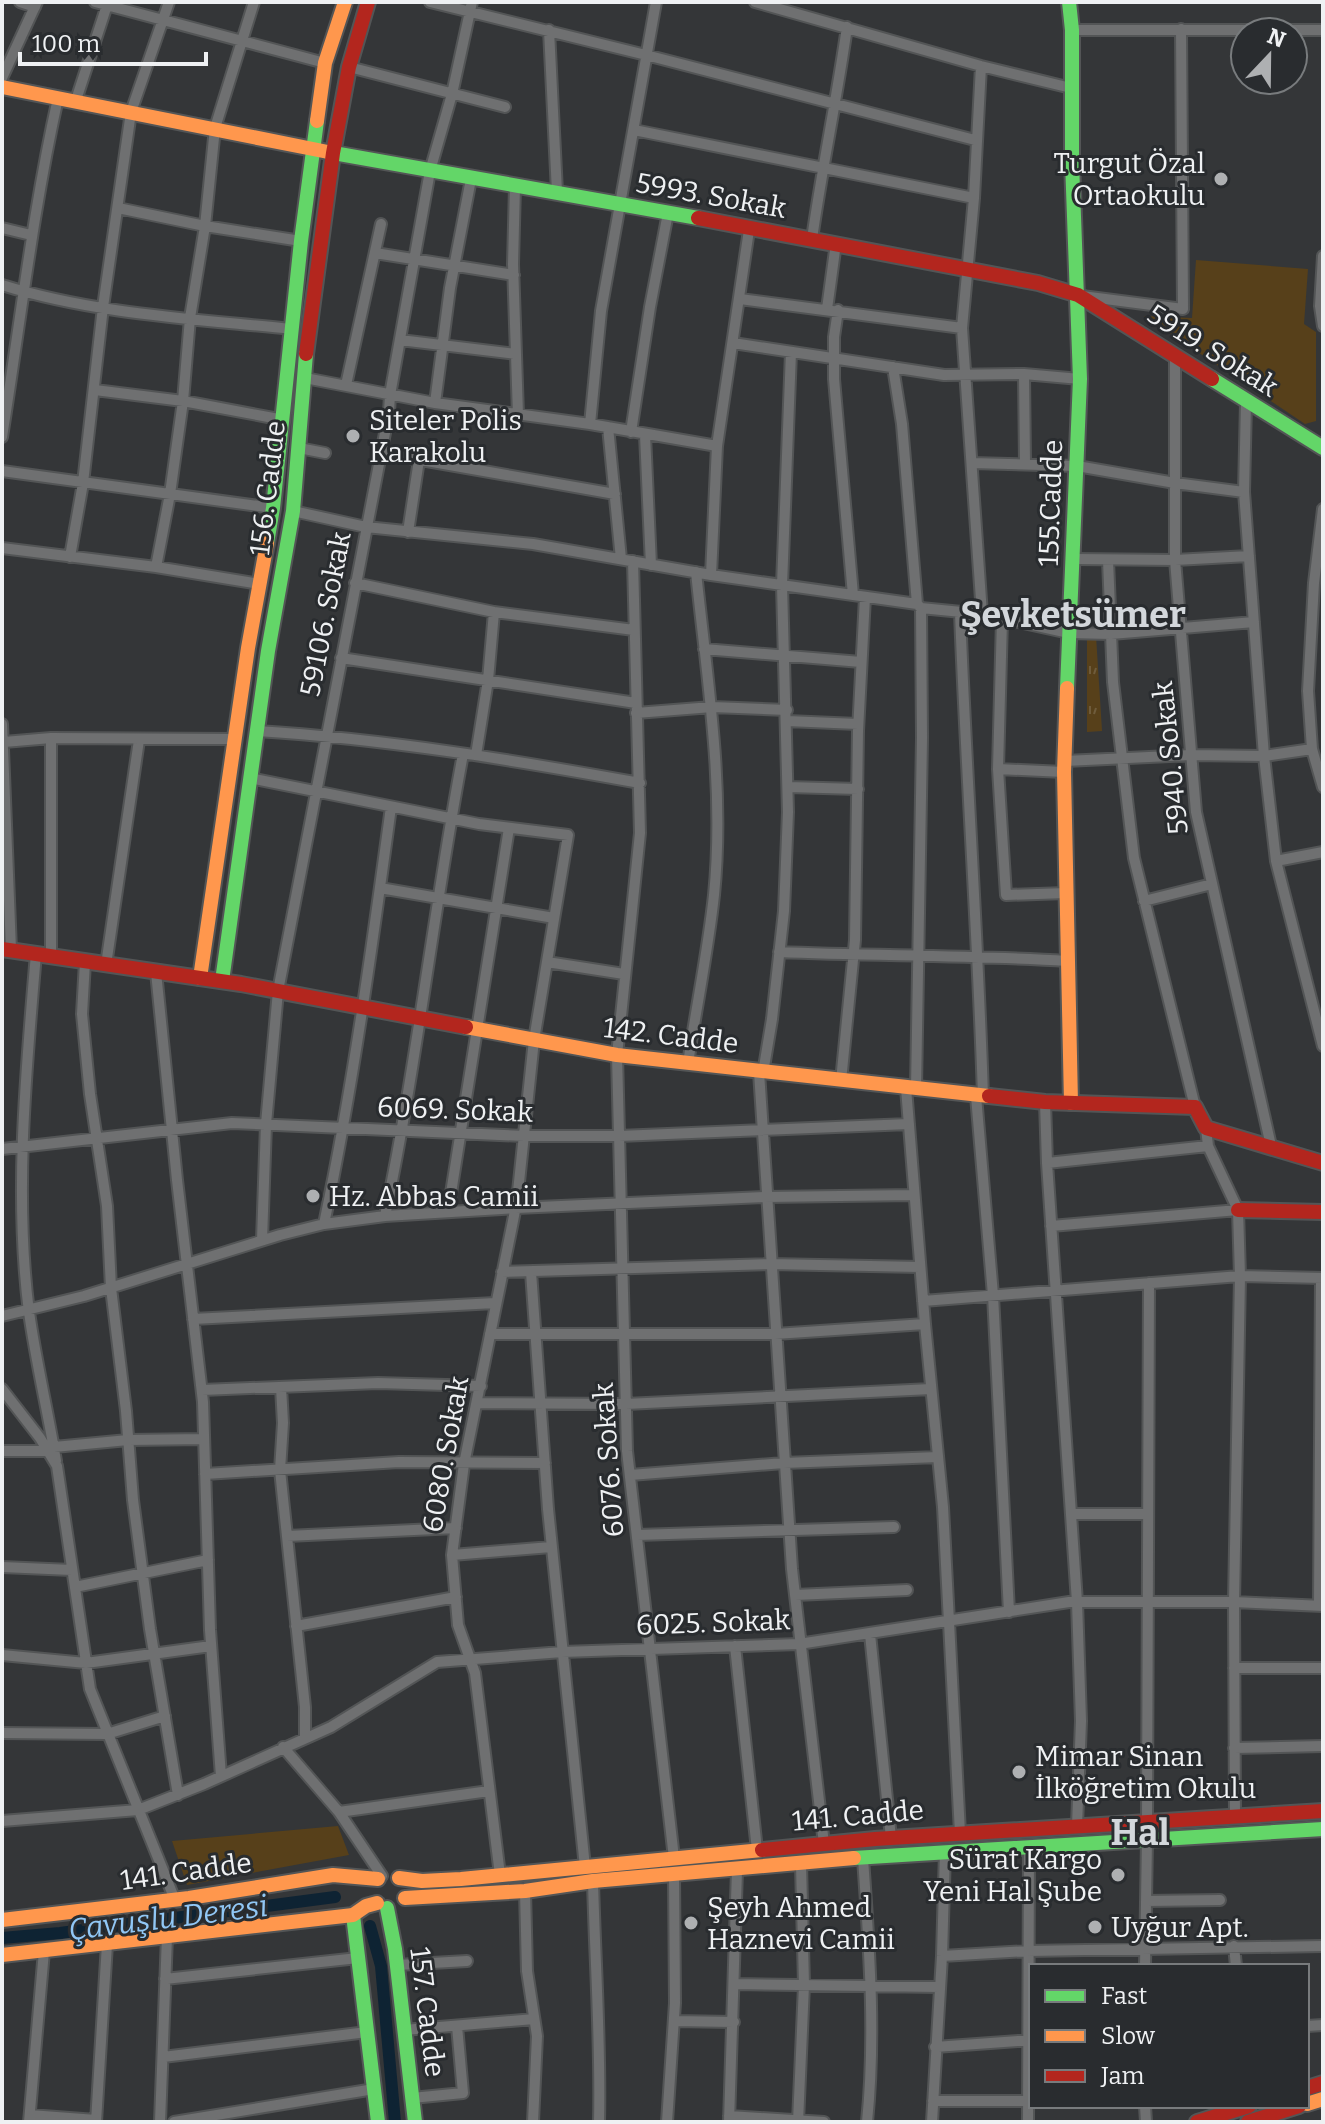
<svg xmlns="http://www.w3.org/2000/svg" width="1325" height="2124" font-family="Bitter,serif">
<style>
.grass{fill:url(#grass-tufts)}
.park{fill:#57401a}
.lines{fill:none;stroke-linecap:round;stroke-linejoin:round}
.canal{stroke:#0e2333;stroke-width:12}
.street-casing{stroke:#535556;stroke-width:14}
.fast-casing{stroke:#535556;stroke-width:18}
.slow-casing{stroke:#535556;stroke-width:18}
.jam-casing{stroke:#535556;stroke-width:18}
.street{stroke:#6f7071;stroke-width:10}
.fast{stroke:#63d668;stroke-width:14}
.slow{stroke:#ff974d;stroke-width:14}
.jam{stroke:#b3261e;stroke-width:14}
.poi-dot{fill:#aeb0b2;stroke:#292c2f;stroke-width:3}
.labels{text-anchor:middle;stroke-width:6;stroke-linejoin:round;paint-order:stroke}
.poi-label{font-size:28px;fill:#eff1f3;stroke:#292c2f;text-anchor:start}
.street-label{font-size:28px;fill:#eff1f3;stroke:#292c2f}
.water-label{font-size:30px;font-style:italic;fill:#91c7f5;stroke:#292c2f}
.district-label{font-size:36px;font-weight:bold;fill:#d3d7db;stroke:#292c2f}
</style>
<defs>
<pattern id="grass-tufts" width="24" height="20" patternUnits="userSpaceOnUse" patternTransform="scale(2)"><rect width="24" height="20" fill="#57401a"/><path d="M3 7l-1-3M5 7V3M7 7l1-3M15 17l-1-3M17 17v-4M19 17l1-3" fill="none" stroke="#6f5c3c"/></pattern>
</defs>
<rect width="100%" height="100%" fill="#343638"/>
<!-- grass -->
<path class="grass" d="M1087 636H1096L1102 731 1087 732Z"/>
<!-- park -->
<path class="park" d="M1196 260 1308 269 1304 324 1316 332V421L1305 424 1144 316 1192 318Z
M338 1826 349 1855 187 1885 172 1841Z"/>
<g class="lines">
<!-- canal -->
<path class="canal" d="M370 1926 381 1966 395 2122
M2 1938 60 1933 335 1897"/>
<!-- street casing -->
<g class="street-casing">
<path id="street" d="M20 2 35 7
M95 2 325 63
M430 2 646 55 975 140
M755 2 981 66 1071 88
M549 30 557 192
M1072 30H1323
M981 66 974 198 962 328 982 614
M349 67 505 107
M2 78 37 2
M76 100 108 2
M634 130 974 198
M515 186 513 264 518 415
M118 208 205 226 301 241
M2 228 31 235
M812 239C822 168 837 98 847 27
M375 253 514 275
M1323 256 1320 306 1323 326
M2 285C94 314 196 319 291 329
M1082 296 1183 309 1181 29
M740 299 962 328
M827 309 836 243
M838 310 834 337V379L853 595
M400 340 516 354
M733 343 944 375 1024 374 1080 379
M1175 358V560L1196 812 1271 1146
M893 367 902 424 917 604
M1024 374 1025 463
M305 378 435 403 590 424 717 446
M346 385 381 224
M95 390 183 401 284 420
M1246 402 1244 492 1264 756 1276 861 1323 1046
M435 403 450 288 471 179
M590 424 601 311 656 2
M608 427 621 559
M631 432 650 307 668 213
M645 435 651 565
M2 437C20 324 33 210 58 98
M299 448 325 453
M381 453 615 494
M972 463 1077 466 1175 483 1244 492
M2 471 273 508
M1323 509 1314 583 1308 691 1312 749 1323 787
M293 511 366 527 533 544 711 575 917 604 921 608 982 614 1069 633 1111 634 1254 622
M408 532 419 460
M2 548 156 567 260 584
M70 557 83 483 103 307 131 112 169 2
M1075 559 1175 560 1249 556
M1108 560 1113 682 1134 858 1195 1107
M633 561 640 833 617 1055 627 1451 674 1858
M156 567 170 494 183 401 190 318 205 226 215 128 254 2
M711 575 717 446 749 230
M355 583 494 612 634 630
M960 612C966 773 978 935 983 1097
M1002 619 998 769 1006 895 1066 893
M704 649 861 662
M341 658 636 703
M636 713 712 707 787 710
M787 721 858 724
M2 724 11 950
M257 731C386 739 513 760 640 783
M4 742 51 738 235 739
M476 755 488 680 494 612
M1065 761 1191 755 1264 756 1312 749
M998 769 1064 772
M250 778 479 824 568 835 534 1040 517 1201 464 1464 452 1555 458 1625 475 1673 500 1875
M788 787 858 789
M1276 861 1323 852
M380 888 554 918
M1144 901 1212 884
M779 952C875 956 971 955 1067 961
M36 954C26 1070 14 1196 29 1312 36 1362 48 1412 56 1461
M51 956V738
M85 962 82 1014 90 1094 107 1206 111 1288 126 1411 133 1500 150 1629 178 1795
M547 962 624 974
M106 965 139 740
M156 972 177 1180 203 1402 210 1630 221 1776
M688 1064C696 1008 708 951 714 895 725 787 707 679 696 572
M759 1072 792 1569 824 1844
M763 1073 772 1019 784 911 788 812 782 585 791 352
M841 1081 855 940 858 731 865 597
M906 1088 925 1324 943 1507 960 1833
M916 1089 922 738 921 608
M976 1096 993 1295 1009 1612
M1045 1102 1047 1163 1077 1602 1081 1721 1077 1826
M1206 1128 1208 1146 1238 1210 1240 1276 1234 1602 1235 1816
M2 1149 232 1123 524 1136H619L909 1124
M1047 1163 1208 1146
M448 1212 509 828
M385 1216C417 1063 434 907 463 754
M324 1224C353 1086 372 947 391 807
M1051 1226 1238 1210
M262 1240 266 1124 278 991 389 412 390 395 430 171 452 94 472 2
M502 1272 770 1264 920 1267
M531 1272 548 1509 585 1867
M923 1301 1240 1276 1323 1278
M2 1316 84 1296 280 1235 324 1224 385 1216 516 1208 766 1197 914 1195
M193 1319 495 1303
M490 1334H775L925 1324
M281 1387 283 1423 280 1470 305 1707V1738
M2 1389 40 1438 57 1466 90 1689 175 1900
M202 1390 378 1383 481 1386
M477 1403 626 1404 931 1389
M54 1447 128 1440 204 1439
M2 1451H47
M205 1474 399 1462 545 1463
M630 1475 784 1463 938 1457
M1071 1514H1147
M637 1535 894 1527
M287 1536 456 1528
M452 1555 551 1547
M2 1567 72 1570
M75 1587 208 1560
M795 1595 907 1590
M1319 1605 1321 1278
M296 1626 456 1597
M870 1634 891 1838
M735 1646 757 1850
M2 1655 86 1663 211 1646
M1234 1668H1323
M2 1733 107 1734 165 1716
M283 1747 339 1812 382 1876
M1234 1748 1323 1746
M339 1812 489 1791
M2 1821 138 1810 204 1784 331 1727 437 1662 562 1652 799 1644 1069 1602H1234L1323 1606
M1147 1822 1149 1283
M863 1858C869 1946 876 2034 867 2122
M593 1881C595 1962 601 2042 599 2122
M525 1891 527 1971 537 2036 533 2122
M1146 1901 1220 1900
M1234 1946 1236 1966
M942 1956 1028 1951 1323 1946
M397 1965 467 1961
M1145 1966 1147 1839
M165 1979 358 1958
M734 1984 940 1987
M674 2021 734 2022
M1307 2026 1323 2025
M404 2030 534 2019
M935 2047 1031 2040
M163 2057 367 2032
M412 2098 463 2093 457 2026
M933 2101H1028
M1145 2106 1146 2122
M30 2115 96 2120
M729 2116 824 2122
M29 2122 44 1951
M96 2122 107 1944
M160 2122 167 1936
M174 2122 374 2089
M667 2122 675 2003 674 1874
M729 2122 737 1870
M798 2122 804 1985 801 1864
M932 2122 942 1956 945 1851
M1028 2122 1029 1846"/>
</g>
<!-- fast casing -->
<g class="fast-casing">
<path id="fast" d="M328 152 698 218
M1212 379 1323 448
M267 543 273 508 301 241 317 121
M1067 688 1080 379 1072 162V30L1069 2
M222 981 268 651 293 511 306 354
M854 1858 1323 1829
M387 1908 395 1949 415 2122
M353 1915 378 2122"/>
</g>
<!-- slow casing -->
<g class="slow-casing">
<path id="slow" d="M2 87 328 152
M317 121 325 63 345 2
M1067 688 1064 772 1071 1103
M200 978 248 648 267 543
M466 1027 617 1055 989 1096
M399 1878 422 1881 461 1879 762 1850
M405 1898 525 1891 593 1881 854 1858
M2 1920 189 1898 333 1875 378 1879
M2 1955 353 1915 366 1906 377 1903
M1307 2104 1323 2099"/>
</g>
<!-- jam casing -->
<g class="jam-casing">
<path id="jam" d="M698 218 1038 283 1078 295 1212 379
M306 354 333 153 349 67 368 2
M2 949 241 984 466 1027
M989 1096 1045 1102 1195 1107 1206 1128 1323 1163
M1238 1210 1323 1212
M762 1850 875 1839 1323 1811
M1307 2088 1323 2083
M1197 2122 1249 2106
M1248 2122 1299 2106"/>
</g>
<!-- street -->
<use href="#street" class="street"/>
<!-- fast -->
<use href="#fast" class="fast"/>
<!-- slow -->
<use href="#slow" class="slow"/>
<!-- jam -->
<use href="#jam" class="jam"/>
</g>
<!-- markers -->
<g class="poi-dot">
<circle cx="1221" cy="179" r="8"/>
<circle cx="353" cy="436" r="8"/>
<circle cx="313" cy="1196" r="8"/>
<circle cx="1019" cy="1772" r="8"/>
<circle cx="1118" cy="1875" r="8"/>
<circle cx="691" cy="1923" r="8"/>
<circle cx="1095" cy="1927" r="8"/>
</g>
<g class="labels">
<!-- poi labels -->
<g class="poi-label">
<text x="1205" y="173" text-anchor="end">Turgut Özal<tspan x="1205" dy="32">Ortaokulu</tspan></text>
<text x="369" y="430">Siteler Polis<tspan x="369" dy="32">Karakolu</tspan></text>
<text x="329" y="1206">Hz. Abbas Camii</text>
<text x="1035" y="1766">Mimar Sinan<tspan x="1035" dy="32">İlköğretim Okulu</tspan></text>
<text x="1102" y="1869" text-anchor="end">Sürat Kargo<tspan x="1102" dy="32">Yeni Hal Şube</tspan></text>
<text x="707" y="1917">Şeyh Ahmed<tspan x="707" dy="32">Haznevi Camii</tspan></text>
<text x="1111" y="1937">Uyğur Apt.</text>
</g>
<!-- street labels -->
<g class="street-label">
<text transform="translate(711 195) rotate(10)" y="10">5993. Sokak</text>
<text transform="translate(1213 350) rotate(32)" y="10">5919. Sokak</text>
<text transform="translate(267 488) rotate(-83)" y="10">156. Cadde</text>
<text transform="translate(1050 503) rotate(-88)" y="10">155.Cadde</text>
<text transform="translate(325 614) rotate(-79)" y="10">59106. Sokak</text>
<text transform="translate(1170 758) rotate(-96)" y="10">5940. Sokak</text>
<text transform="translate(671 1035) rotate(7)" y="10">142. Cadde</text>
<text transform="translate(455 1109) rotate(2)" y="10">6069. Sokak</text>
<text transform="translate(445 1454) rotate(-80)" y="10">6080. Sokak</text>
<text transform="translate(608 1460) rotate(-94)" y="10">6076. Sokak</text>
<text transform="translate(713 1622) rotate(-2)" y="10">6025. Sokak</text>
<text transform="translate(858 1815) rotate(-5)" y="10">141. Cadde</text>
<text transform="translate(186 1871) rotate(-8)" y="10">141. Cadde</text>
<text transform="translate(428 2012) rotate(83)" y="10">157. Cadde</text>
</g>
<!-- water labels -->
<g class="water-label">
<text transform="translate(168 1918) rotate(-7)" y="10">Çavuşlu Deresi</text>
</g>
<!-- district labels -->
<g class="district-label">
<text x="1073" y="627">Şevketsümer</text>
<text x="1140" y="1845">Hal</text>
</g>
</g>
<!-- border -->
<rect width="1325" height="2124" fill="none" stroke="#eff1f3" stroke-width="8"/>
<!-- legend -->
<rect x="1029" y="1964" width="280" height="144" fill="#292c2f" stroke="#787b7d" stroke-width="2"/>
<rect x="1045" y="1990" width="40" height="12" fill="#63d668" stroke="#787b7d" stroke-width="2"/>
<text x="1101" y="2004" font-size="24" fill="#eff1f3">Fast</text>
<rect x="1045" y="2030" width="40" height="12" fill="#ff974d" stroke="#787b7d" stroke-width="2"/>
<text x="1101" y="2044" font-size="24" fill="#eff1f3">Slow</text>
<rect x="1045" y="2070" width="40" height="12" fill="#b3261e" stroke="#787b7d" stroke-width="2"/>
<text x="1101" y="2084" font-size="24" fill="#eff1f3">Jam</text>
<!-- north arrow -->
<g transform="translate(1269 56) rotate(22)"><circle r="38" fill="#292c2f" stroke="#787b7d" stroke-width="2"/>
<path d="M0-6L14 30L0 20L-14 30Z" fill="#aeb0b2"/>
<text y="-12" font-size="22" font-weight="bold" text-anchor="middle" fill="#eff1f3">N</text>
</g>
<!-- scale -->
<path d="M20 52v12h186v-12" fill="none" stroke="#eff1f3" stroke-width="4"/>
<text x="32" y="52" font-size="24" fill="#eff1f3" stroke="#292c2f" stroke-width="6" paint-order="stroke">100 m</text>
</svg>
